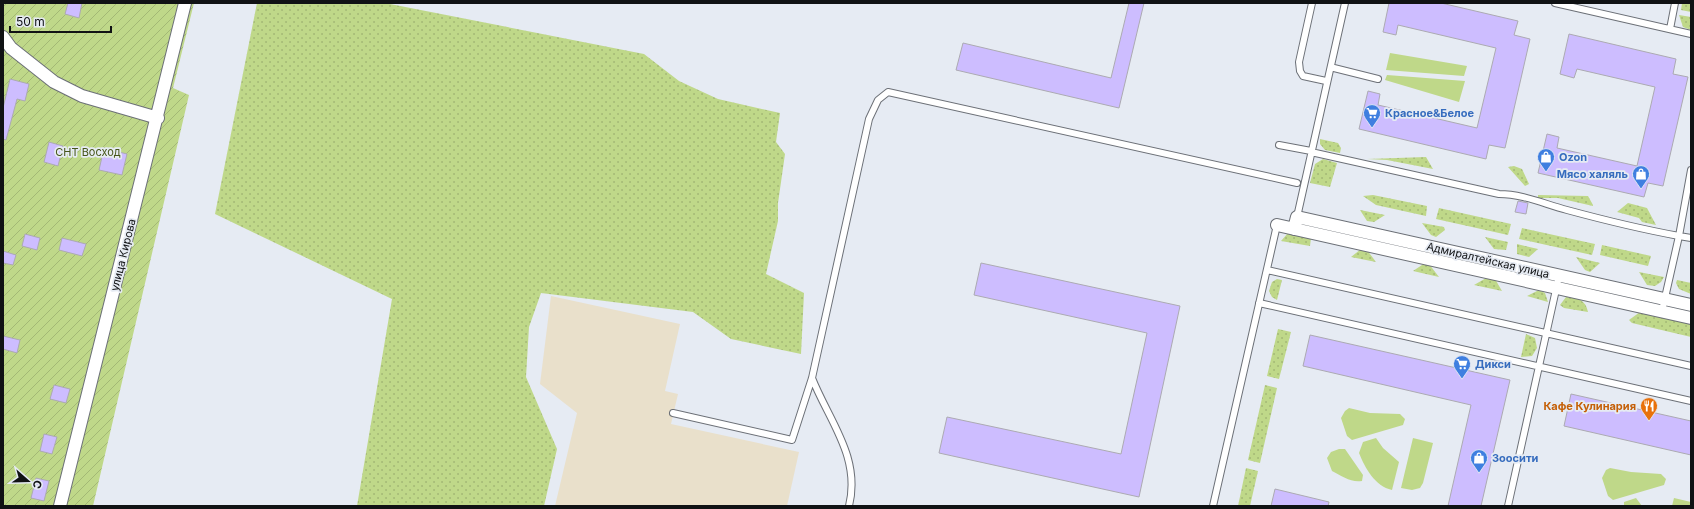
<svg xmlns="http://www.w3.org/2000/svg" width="1694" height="509" font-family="Inter,sans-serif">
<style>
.industrial{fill:#e9e0cb}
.grass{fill:url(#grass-dots)}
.park{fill:#bfd889}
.garden{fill:url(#garden-furrows)}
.building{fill:#cdbdff;stroke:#acaab2}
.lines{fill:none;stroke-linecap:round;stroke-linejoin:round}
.service-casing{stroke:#6c7077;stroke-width:8}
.minor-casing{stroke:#6c7077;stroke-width:14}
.service{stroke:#fff;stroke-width:6}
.minor{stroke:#fff;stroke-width:12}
.labels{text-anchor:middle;stroke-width:3.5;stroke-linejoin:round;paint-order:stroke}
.shop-label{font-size:11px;font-weight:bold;fill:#366cbe;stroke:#e6ebf3;text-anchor:start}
.park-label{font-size:11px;fill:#465619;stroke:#e6ebf3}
.street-label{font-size:11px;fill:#101214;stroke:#e6ebf3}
.food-label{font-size:11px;font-weight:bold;fill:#c56008;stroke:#e6ebf3;text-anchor:end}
</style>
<defs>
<pattern id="grass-dots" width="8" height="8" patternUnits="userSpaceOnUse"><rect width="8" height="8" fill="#bfd889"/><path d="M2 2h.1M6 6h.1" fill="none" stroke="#a3b875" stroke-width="1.8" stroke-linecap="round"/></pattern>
<pattern id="garden-furrows" width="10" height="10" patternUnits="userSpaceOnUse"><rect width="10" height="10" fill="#bfd889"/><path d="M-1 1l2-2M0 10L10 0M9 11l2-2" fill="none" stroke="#a3b875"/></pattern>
</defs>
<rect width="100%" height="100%" fill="#e6ebf3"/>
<!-- industrial -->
<path class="industrial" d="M551 296 680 324 665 391 678 394 671 424 799 452 787 506H555L577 413 540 384Z"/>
<!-- grass -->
<path class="grass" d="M257 3H385L644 54 679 81 718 99 780 113 776 142 785 154 778 203V221L766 274 804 293 801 354 731 339 693 312 541 293 529 327 526 377 557 449 544 506H357L392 299 215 214Z
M1682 3H1691V12L1681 10Z
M1679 15 1691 17V30L1683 27Z
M1320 139 1338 143 1341 148 1340 153 1325 150 1320 144Z
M1426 157 1433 169 1387 160 1367 159Z
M1323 159 1337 163 1330 187 1310 183 1315 164Z
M1514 166 1522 169 1529 184 1525 186 1508 167Z
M1373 195 1427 206 1426 216 1376 205 1363 196Z
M1538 195 1588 196 1593 205V206L1558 198H1538Z
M1628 203 1647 208 1656 225 1642 222 1639 218 1617 212Z
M1439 208 1511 224 1508 235 1436 219Z
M1360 210 1385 215 1374 222 1367 221Z
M1422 223 1444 227 1445 230 1436 237 1431 235Z
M1522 228 1595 244 1592 255 1519 239Z
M1288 233 1311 238 1310 246 1281 241Z
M1485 237 1508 242 1506 250 1494 249Z
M1517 244 1538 249 1529 257 1517 254Z
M1602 245 1651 256 1648 266 1600 255Z
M1361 249 1367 250 1376 262 1351 257Z
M1576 257 1600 263 1590 272 1585 270Z
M1425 263 1429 264 1439 277 1413 271Z
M1639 272 1664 277 1661 282 1655 286 1647 285Z
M1488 277 1495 279 1502 291 1474 285Z
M1277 279 1282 280 1277 300 1272 297 1269 291 1272 282Z
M1677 280 1691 283V294L1679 289 1676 283Z
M1539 290 1545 293 1548 302 1527 296Z
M1566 297C1577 297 1586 300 1588 312L1564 308 1560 305Z
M1640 312 1691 324V337L1632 323 1629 320Z
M1278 329 1291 332 1279 379 1267 376Z
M1526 334 1535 338 1537 348 1532 356 1521 357Z
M1265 385 1277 388 1260 463 1248 460Z
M1246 468 1258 471 1250 506H1238Z"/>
<!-- park -->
<path class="park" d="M1390 53 1467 66 1464 76 1386 70Z
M1387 75 1465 81 1459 102 1385 80Z
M1349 408 1370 413 1400 414 1405 419 1403 425 1352 440 1347 436 1341 418 1345 411Z
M1376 438 1383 448 1399 462 1392 490C1375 486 1365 468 1359 453L1363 442Z
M1413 438 1433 443 1423 483 1420 488 1412 490 1401 488Z
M1339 449H1345L1363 475 1362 481C1351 483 1342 476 1332 471L1327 458 1331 452Z
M1610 468 1631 472 1661 474 1666 479 1664 485 1613 500 1608 496 1602 478 1606 470Z
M1636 498 1642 506H1624V502Z
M1674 498 1691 502V506H1672Z"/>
<!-- garden -->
<path class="garden" d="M3 3H194L173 88 189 95 93 506H3Z"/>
<!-- building -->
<path class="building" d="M68 3H82L79 18 65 14Z
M1129 3H1144L1119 108 956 70 963 43 1111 78Z
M1389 3H1441L1518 21 1514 35 1530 39 1505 148 1489 145 1486 159 1359 129 1368 91 1380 94 1378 105 1477 128 1496 48 1398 25 1396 35 1383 32Z
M1569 34 1676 59 1673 74 1688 77 1663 186 1648 183 1644 197 1538 173 1547 134 1559 137 1557 148 1637 166 1655 87 1577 69 1574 78 1560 74Z
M10 79 29 84 25 101 17 99 6 140 3 139V108Z
M49 142 63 146 58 166 44 162Z
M104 148 127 154 122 175 99 170Z
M1518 201 1528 203 1526 214 1515 212Z
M25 234 40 238 37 250 22 246Z
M62 238 86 244 82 256 59 250Z
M3 251 16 255 13 265 3 263Z
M981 263 1180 306 1139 497 939 453 947 417 1121 454 1147 333 974 295Z
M1310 335 1510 380 1481 506H1448L1471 405 1303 366Z
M3 336 20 340 17 353 3 349Z
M54 385 70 389 66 403 50 399Z
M1571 394 1691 421V455L1564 426Z
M44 434 57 437 52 454 40 451Z
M36 478 49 481 44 501 31 498Z
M1275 489 1329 502 1328 506H1271Z"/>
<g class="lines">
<!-- service casing -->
<g class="service-casing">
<path id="service" d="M1312 3 1299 62 1300 71 1303 76 1326 81
M1555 3 1691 34
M1670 29 1675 3
M1334 68 1378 79
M1279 145 1311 151
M1311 152 1499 194C1523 194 1544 204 1567 210 1604 220 1641 229 1679 236L1662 311
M1691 170 1679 236 1691 238
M1297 217 1345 3
M1267 270 1691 366
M1259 303 1691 401
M812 378C829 421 861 457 849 506
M673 413 792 440 812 378 869 119 878 100 888 92 1297 183
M1213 506 1277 225
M1508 506 1559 276"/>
</g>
<!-- minor casing -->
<g class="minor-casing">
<path id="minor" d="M3 37 11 48 54 82 82 96 158 118
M1277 225 1691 318
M1294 229 1297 217 1691 305
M60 506 185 3"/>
</g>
<!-- service -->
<use href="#service" class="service"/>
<!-- minor -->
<use href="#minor" class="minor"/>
</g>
<!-- icons -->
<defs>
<g id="supermarket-pin" transform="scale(0.9)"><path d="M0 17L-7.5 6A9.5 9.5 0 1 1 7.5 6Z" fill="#3f7fe0" stroke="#e6ebf3"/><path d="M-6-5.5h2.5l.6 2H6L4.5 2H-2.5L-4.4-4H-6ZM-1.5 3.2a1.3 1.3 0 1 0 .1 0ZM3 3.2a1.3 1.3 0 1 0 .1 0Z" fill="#fff"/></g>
<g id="shop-pin" transform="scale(0.9)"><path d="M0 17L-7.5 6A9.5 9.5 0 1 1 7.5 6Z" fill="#3f7fe0" stroke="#e6ebf3"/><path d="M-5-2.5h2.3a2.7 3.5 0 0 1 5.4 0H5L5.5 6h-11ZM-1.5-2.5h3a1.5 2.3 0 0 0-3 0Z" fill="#fff"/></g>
<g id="restaurant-pin" transform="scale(0.9)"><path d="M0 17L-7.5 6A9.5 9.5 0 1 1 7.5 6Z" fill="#e8710a" stroke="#e6ebf3"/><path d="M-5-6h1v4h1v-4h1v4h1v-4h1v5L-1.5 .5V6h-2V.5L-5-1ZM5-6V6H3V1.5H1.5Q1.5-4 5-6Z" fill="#fff"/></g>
</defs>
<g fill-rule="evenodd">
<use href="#supermarket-pin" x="1372" y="113"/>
<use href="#shop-pin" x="1546" y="157"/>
<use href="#shop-pin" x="1641" y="174"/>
<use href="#supermarket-pin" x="1462" y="364"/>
<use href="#restaurant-pin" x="1649" y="406"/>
<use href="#shop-pin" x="1479" y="458"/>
</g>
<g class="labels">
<!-- shop labels -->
<g class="shop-label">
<text x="1385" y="117">Красное&amp;Белое</text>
<text x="1559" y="161">Ozon</text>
<text x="1628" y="178" text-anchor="end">Мясо халяль</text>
<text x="1475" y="368">Дикси</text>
<text x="1492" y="462">Зоосити</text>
</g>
<!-- park labels -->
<g class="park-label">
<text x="88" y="156">СНТ Восход</text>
</g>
<!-- street labels -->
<g class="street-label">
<text transform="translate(123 255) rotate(-76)" y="4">улица Кирова</text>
<text transform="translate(1488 260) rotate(13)" y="4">Адмиралтейская улица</text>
</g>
<!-- food labels -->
<g class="food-label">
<text x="1636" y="410">Кафе Кулинария</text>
</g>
</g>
<!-- border -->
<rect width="1694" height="509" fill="none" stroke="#101214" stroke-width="8"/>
<!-- north arrow -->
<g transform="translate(28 481) rotate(110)" stroke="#e6ebf3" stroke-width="3" paint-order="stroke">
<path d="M0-3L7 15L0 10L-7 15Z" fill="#101214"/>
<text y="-6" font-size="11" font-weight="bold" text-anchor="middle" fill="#101214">С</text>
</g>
<!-- scale -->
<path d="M10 26v6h101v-6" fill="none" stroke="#101214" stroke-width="2"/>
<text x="16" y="26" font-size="12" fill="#101214" stroke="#e6ebf3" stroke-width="3" paint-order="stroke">50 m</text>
</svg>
